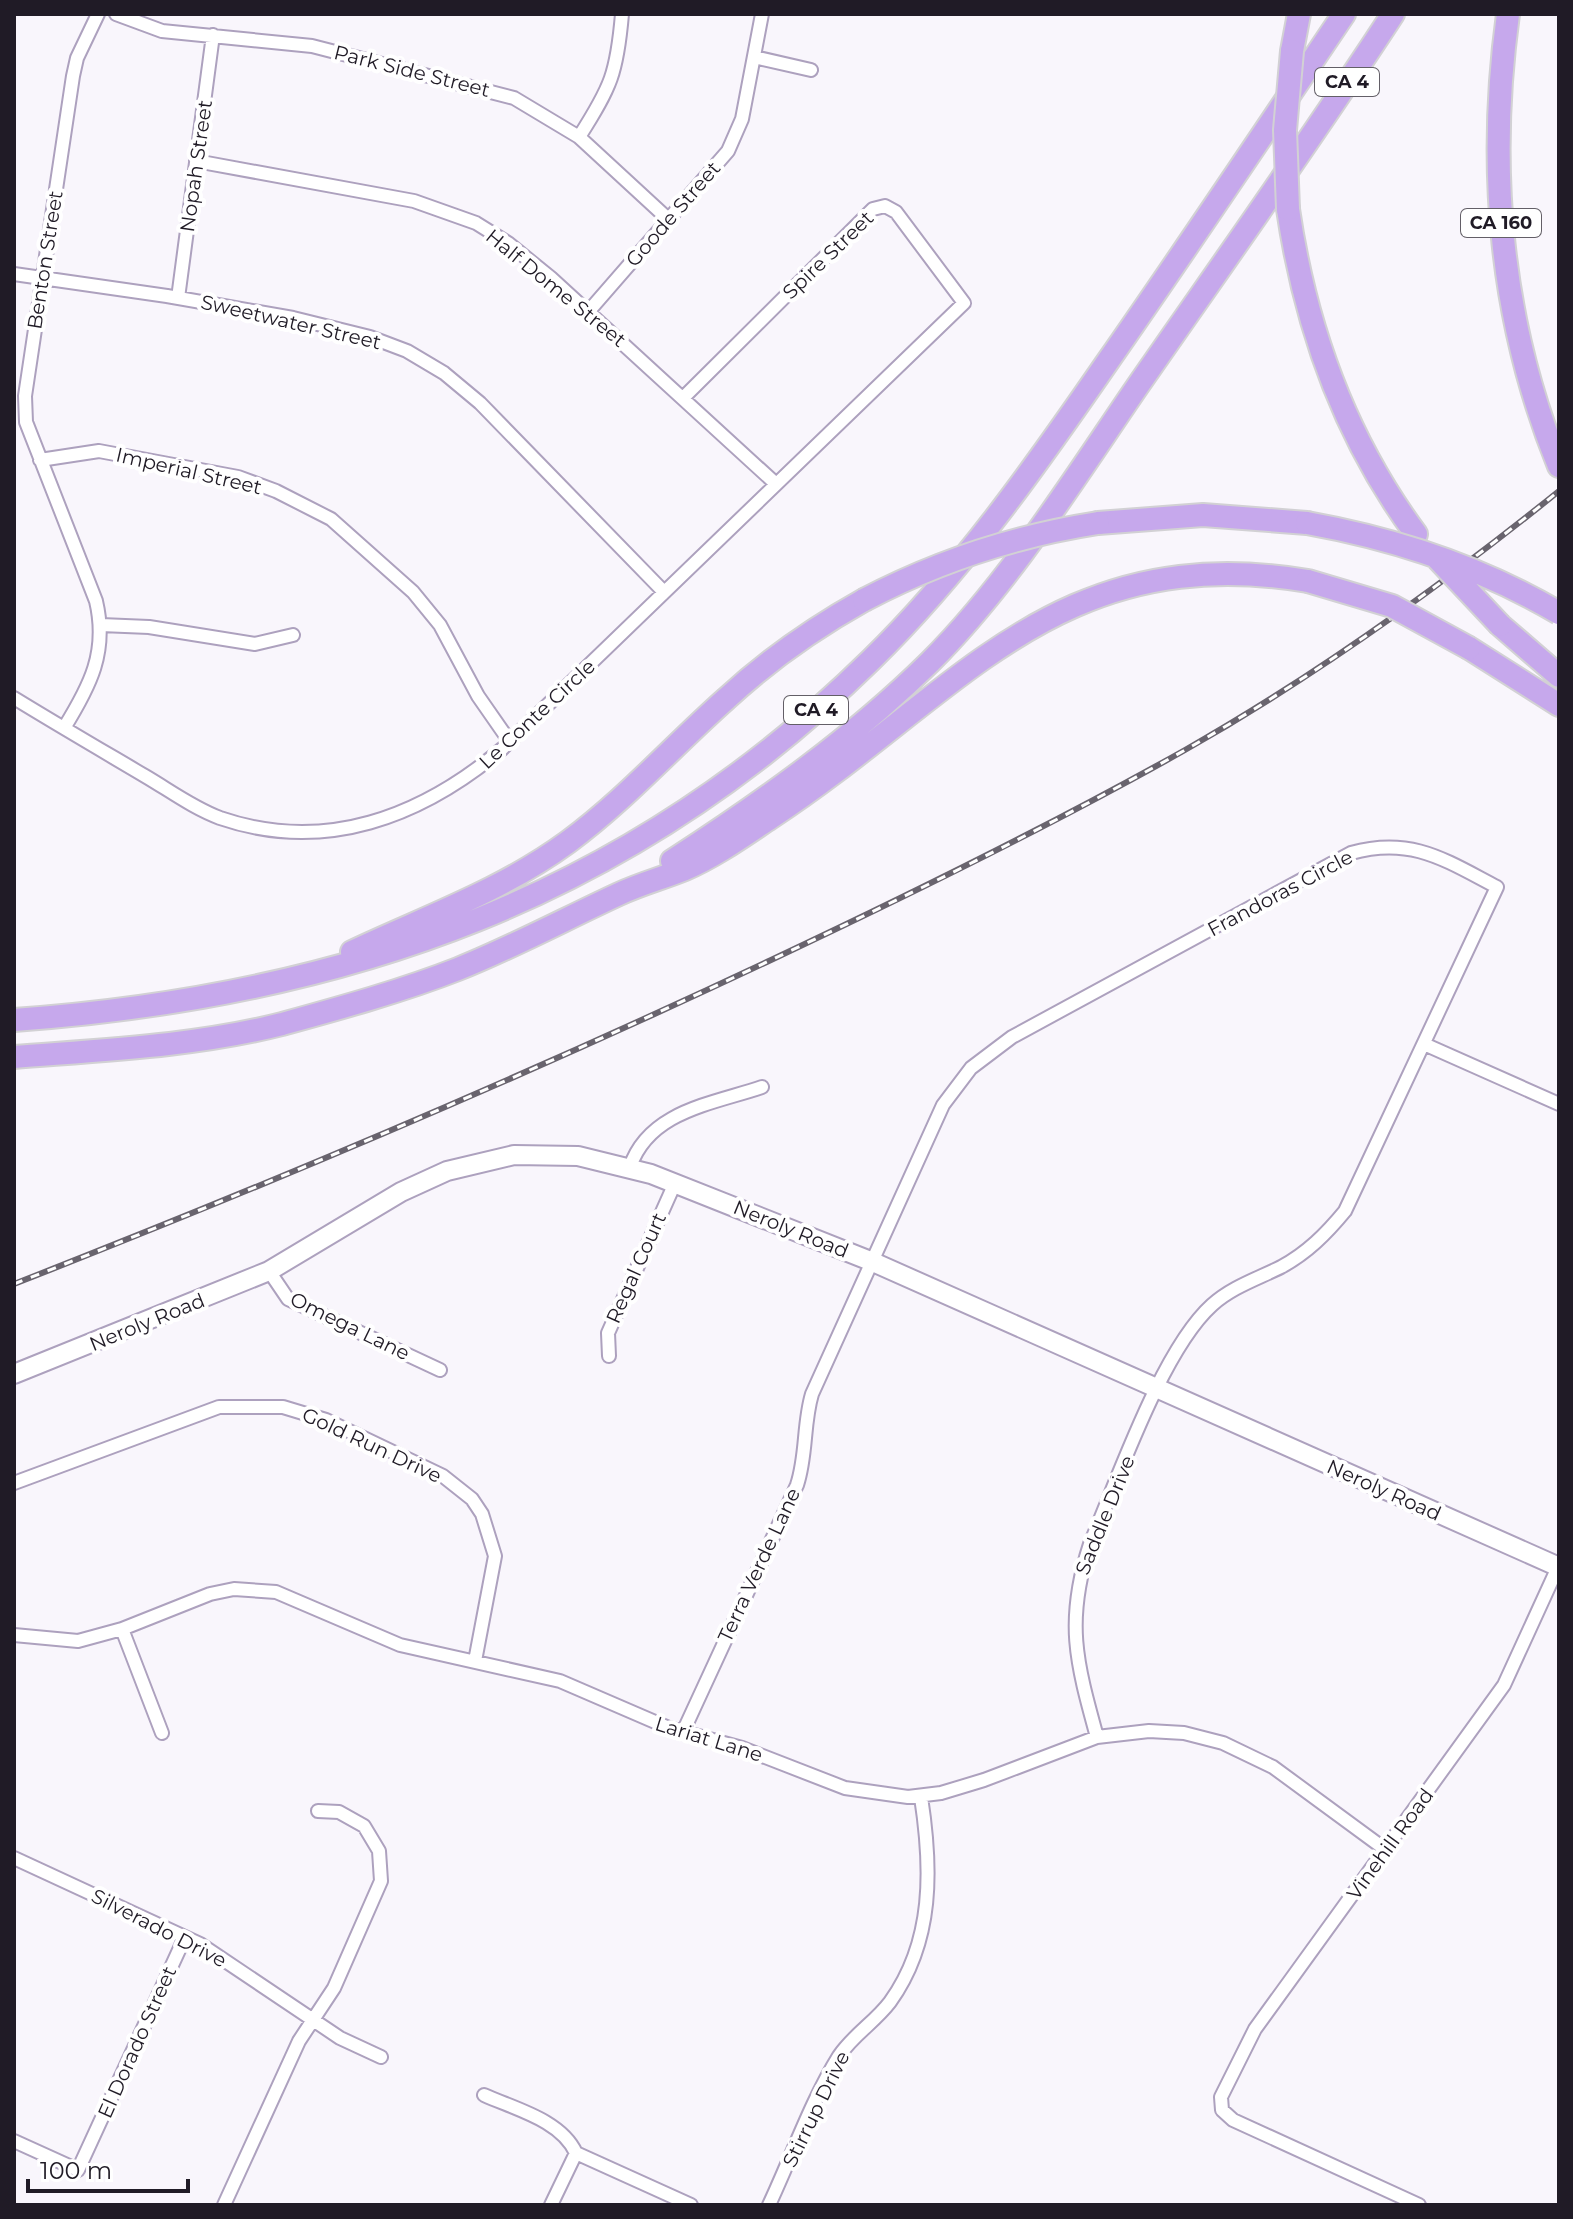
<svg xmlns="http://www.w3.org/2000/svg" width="1573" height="2219" font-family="Montserrat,sans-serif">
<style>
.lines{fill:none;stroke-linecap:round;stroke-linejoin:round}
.street-casing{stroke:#ada1be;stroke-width:16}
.secondary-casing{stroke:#ada1be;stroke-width:22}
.highway-casing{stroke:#d2d1d4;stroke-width:26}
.street{stroke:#fff;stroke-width:12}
.secondary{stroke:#fff;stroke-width:18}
.highway{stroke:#c6a8ec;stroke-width:22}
.rail-casing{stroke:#69646e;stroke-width:6}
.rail{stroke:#fff;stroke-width:3;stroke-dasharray:9;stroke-linecap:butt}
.highway-bridge-casing{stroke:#d2d1d4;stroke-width:26;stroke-linecap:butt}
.highway-bridge{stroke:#c6a8ec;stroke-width:22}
.labels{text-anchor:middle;stroke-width:8;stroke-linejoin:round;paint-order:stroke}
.shield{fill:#fff;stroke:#635f67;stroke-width:2}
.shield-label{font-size:18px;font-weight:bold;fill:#201b26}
.street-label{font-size:20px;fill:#201b26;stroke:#fff}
</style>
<rect width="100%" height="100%" fill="#f9f6fc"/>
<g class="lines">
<!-- street casing -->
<g class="street-casing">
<path id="street" d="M116 14 162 31 312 46 514 98 579 137 668 219
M754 57 811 70
M579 137C611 87 617 73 622 14
M196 161 414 201 476 223 508 243 551 278 776 484
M14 274 167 296 293 318 370 337 407 351 444 373 480 403 664 592
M178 298 213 35
M588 312 728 151 742 119 762 14
M40 460 99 451 238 477 276 491 331 519 413 592 440 625 478 696 510 742
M101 625 149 627 255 644 293 635
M14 698C58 725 101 750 145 776 169 790 193 808 220 818 325 854 421 817 502 749L964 303 896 212 885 206 873 209 684 397
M64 728C90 686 108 652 96 601L26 422 25 396 73 76 77 58 98 14
M1424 1044 1559 1104
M630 1167C649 1111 712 1104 762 1087
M269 1271 288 1299 440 1370
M609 1356 608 1333 675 1183
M14 1483 219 1407H283L326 1420 443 1476 472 1499 482 1514 495 1556 475 1661
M122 1629 162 1733
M14 1635 78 1641 122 1629 210 1594 234 1589 276 1592 400 1645 560 1681 669 1728 742 1748 845 1788 908 1797 941 1793 984 1780 1097 1737 1149 1731 1184 1733 1223 1743 1273 1767 1386 1850
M683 1732 797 1485C807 1455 803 1424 812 1394L943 1105 971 1068 1012 1037 1351 853C1411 836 1445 860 1497 887L1345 1211C1326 1234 1307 1253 1281 1267 1257 1279 1232 1287 1212 1305 1162 1350 1118 1479 1090 1544 1065 1621 1076 1661 1097 1737
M14 1858 200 1944 340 2038 381 2057
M484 2095C515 2109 561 2120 576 2153L691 2205
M14 2141 78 2170 185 1937
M224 2205 299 2041 334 1988 381 1881 379 1851 364 1826 339 1812 318 1811
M551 2205 576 2153
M769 2205C792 2156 811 2101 839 2056 853 2035 875 2022 890 2002 934 1941 932 1868 921 1797
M1419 2205 1233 2120 1222 2110 1221 2097 1255 2029 1504 1685 1558 1567"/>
</g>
<!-- secondary casing -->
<g class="secondary-casing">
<path id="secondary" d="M14 1374 269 1271 401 1192 447 1171 514 1155 578 1156 651 1174 873 1262 1559 1567"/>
</g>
<!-- highway casing -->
<g class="highway-casing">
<path id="highway" d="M1508 14C1487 167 1500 322 1559 466
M1292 51 1299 14
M1288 209C1305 326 1345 438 1416 534
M1098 523 1203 515 1307 523
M1500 625 1559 676
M1469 648 1559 705
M672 861C763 802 853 738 930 662 1009 583 1074 479 1137 387 1223 263 1311 140 1393 14
M352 952C426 917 501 891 568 842 625 800 673 746 726 699 768 660 814 628 864 600
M14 1020C347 996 630 897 871 660 961 572 1035 467 1106 364 1187 248 1265 131 1344 14
M14 1057C102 1050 196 1046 282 1024 340 1008 402 991 458 969 513 947 565 919 619 894 640 884 663 878 685 869 715 856 743 836 770 818 958 695 1055 539 1308 581"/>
</g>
<!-- street -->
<use href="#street" class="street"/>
<!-- secondary -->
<use href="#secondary" class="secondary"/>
<!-- highway -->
<use href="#highway" class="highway"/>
<!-- rail casing -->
<g class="rail-casing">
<path id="rail" d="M14 1284C270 1184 523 1077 771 960 911 894 1050 826 1185 750 1317 675 1441 586 1559 491"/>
</g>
<!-- rail -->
<use href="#rail" class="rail"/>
<!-- highway-bridge casing -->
<g class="highway-bridge-casing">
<path id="highway-bridge" d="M1288 209 1285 130 1292 51
M1307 523C1396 539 1481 567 1559 613
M1438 559 1500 625
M1308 581 1392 606 1469 648
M864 600C938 561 1015 536 1098 523"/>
</g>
<!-- highway-bridge -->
<use href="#highway-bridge" class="highway-bridge"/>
</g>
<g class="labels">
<!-- shield labels -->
<g class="shield">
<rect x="1315" y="68" width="64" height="28" rx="6"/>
<rect x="1461" y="209" width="80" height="28" rx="6"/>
<rect x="784" y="696" width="64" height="28" rx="6"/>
</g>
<g class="shield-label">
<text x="1347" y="88">CA 4</text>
<text x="1501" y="229">CA 160</text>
<text x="816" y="716">CA 4</text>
</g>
<!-- street labels -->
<g class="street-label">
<text transform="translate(412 71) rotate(14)" y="7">Park Side Street</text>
<text transform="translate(196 166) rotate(-82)" y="7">Nopah Street</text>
<text transform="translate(673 214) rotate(-49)" y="7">Goode Street</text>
<text transform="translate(828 255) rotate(-44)" y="7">Spire Street</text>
<text transform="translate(45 260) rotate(-81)" y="7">Benton Street</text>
<text transform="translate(556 288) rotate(39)" y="7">Half Dome Street</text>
<text transform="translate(291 322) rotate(13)" y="7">Sweetwater Street</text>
<text transform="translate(189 471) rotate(13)" y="7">Imperial Street</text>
<text transform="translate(537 714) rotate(-43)" y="7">Le Conte Circle</text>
<text transform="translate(1280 893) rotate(-28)" y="7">Frandoras Circle</text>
<text transform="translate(791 1229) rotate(22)" y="7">Neroly Road</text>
<text transform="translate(636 1268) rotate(-66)" y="7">Regal Court</text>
<text transform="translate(147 1322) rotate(-22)" y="7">Neroly Road</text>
<text transform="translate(350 1326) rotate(26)" y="7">Omega Lane</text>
<text transform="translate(372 1445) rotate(25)" y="7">Gold Run Drive</text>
<text transform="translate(1384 1490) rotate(24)" y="7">Neroly Road</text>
<text transform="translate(1105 1515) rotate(-68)" y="7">Saddle Drive</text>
<text transform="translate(759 1565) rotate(-65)" y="7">Terra Verde Lane</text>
<text transform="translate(709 1739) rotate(17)" y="7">Lariat Lane</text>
<text transform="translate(1390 1844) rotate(-54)" y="7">Vinehill Road</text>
<text transform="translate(159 1928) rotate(27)" y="7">Silverado Drive</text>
<text transform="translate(137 2042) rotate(-66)" y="7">El Dorado Street</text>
<text transform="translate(816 2109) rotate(-64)" y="7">Stirrup Drive</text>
</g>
</g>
<!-- border -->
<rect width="1573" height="2219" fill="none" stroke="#201b26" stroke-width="32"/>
<!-- scale -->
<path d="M28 2179v12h160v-12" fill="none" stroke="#201b26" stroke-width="4"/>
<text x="40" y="2179" font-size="24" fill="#201b26" stroke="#ffffff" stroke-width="6" paint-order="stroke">100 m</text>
</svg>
